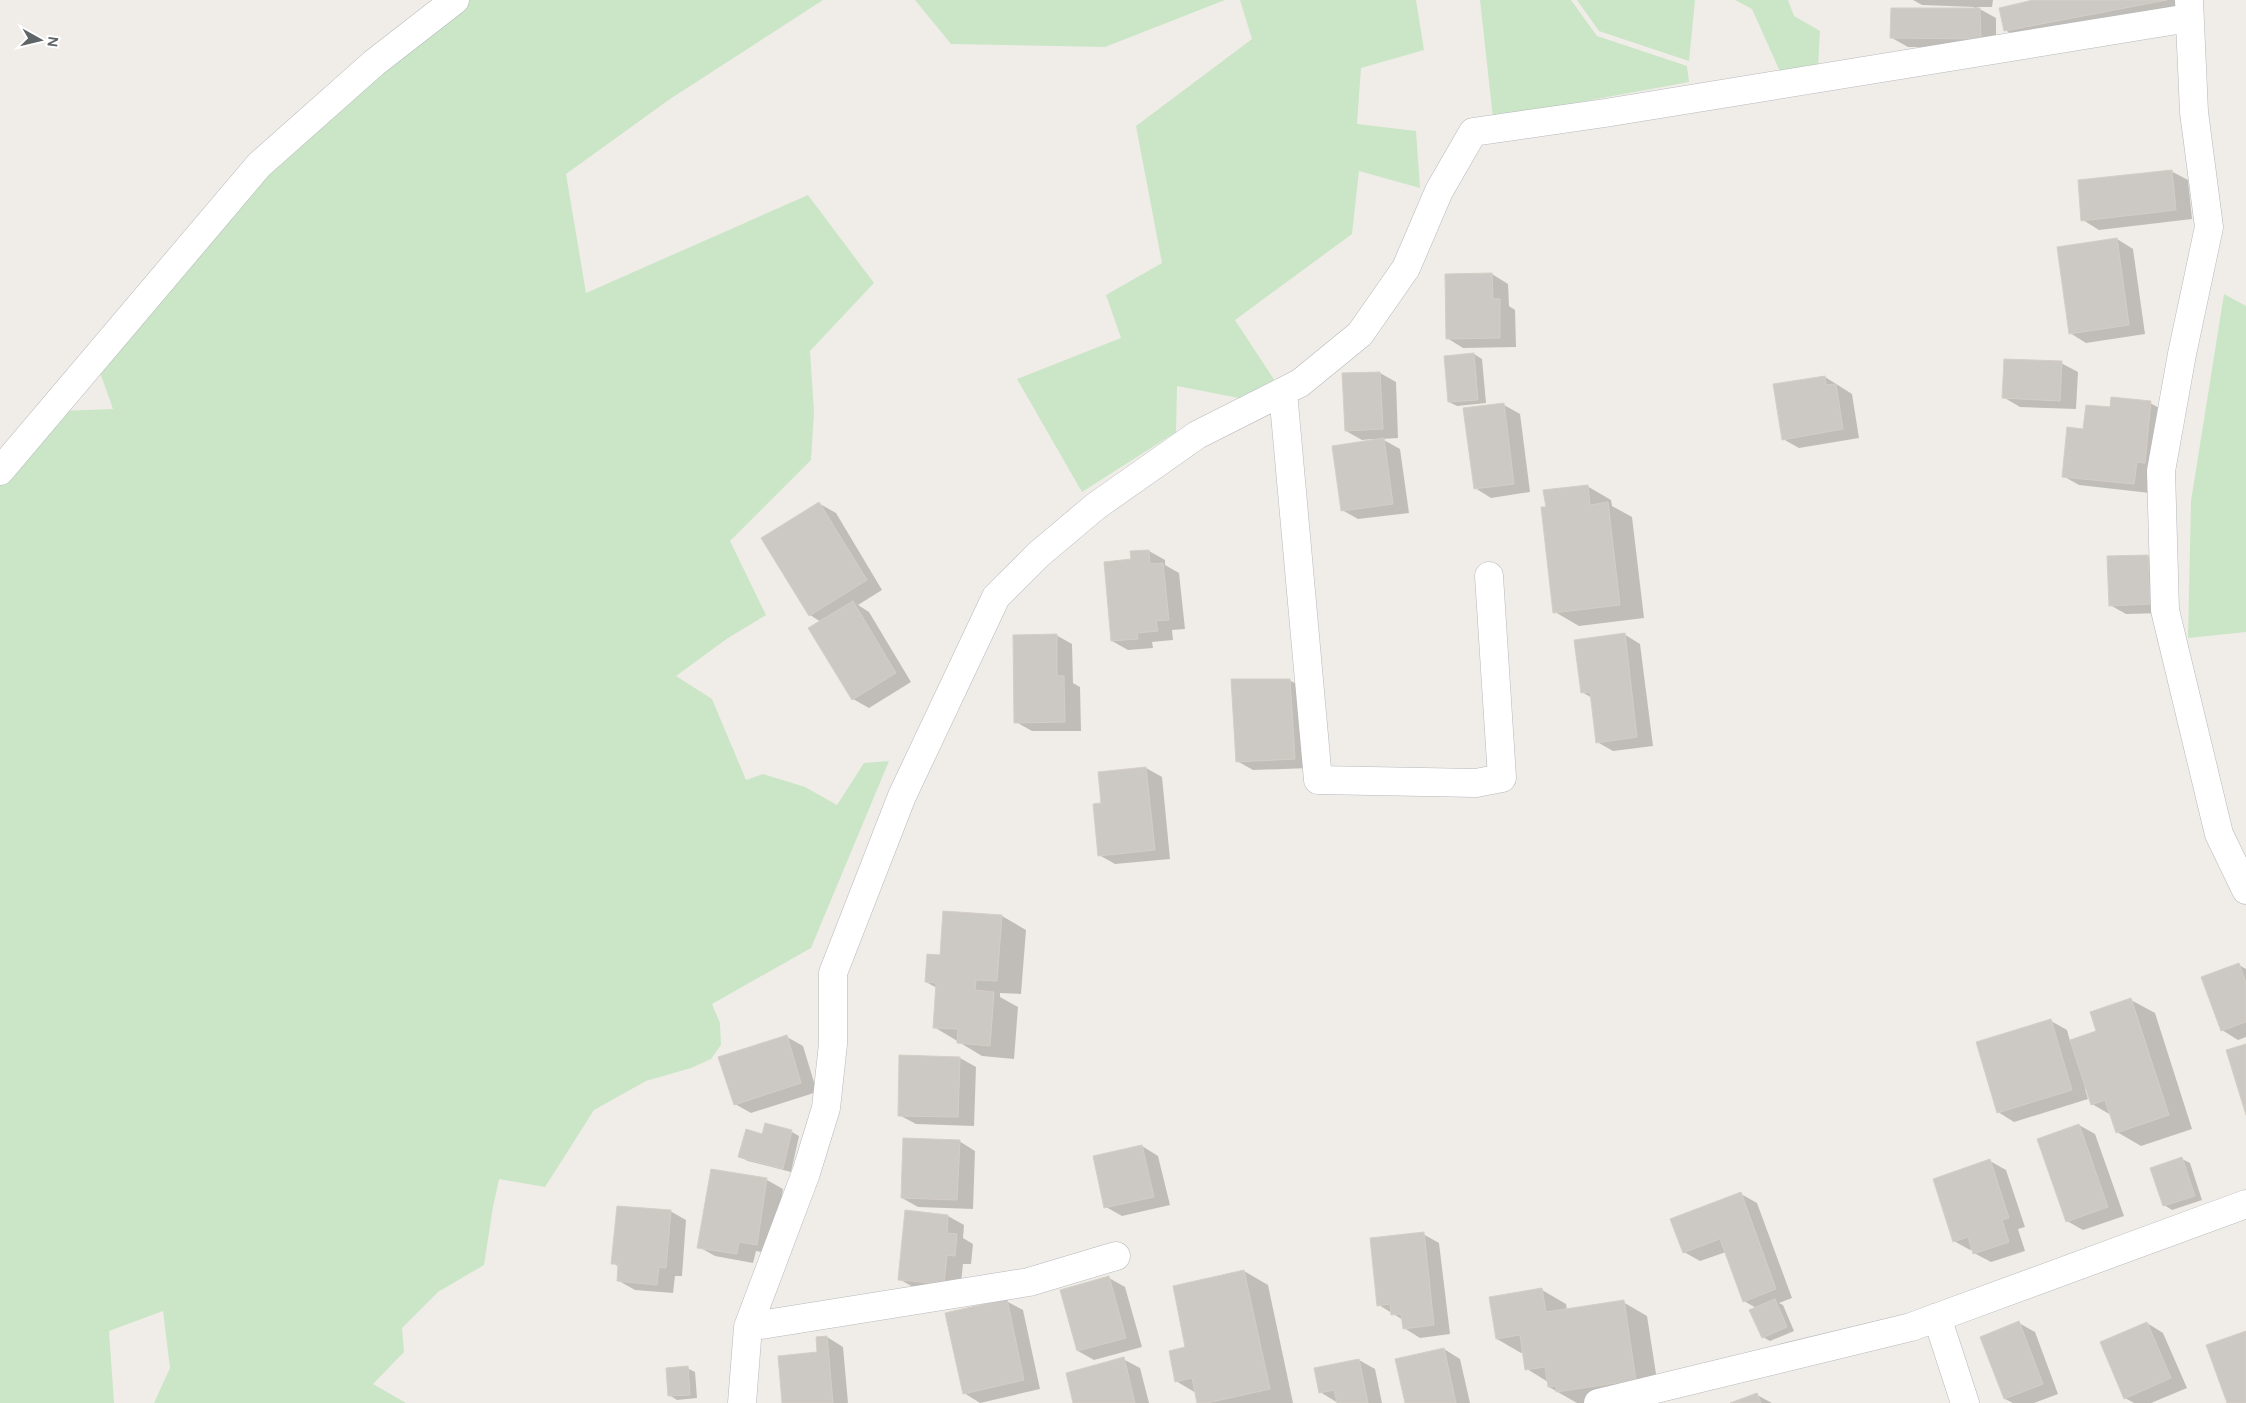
<svg xmlns="http://www.w3.org/2000/svg" width="2246" height="1403" font-family="'DM Sans',sans-serif">
<style>
.green{fill:#cae6c6}
.shadow{fill:#0003}
.building{fill:#ccc8c4;stroke:#d5cec6}
.lines{fill:none;stroke-linecap:round;stroke-linejoin:round}
.minor-casing{stroke:#b5b8bb;stroke-width:29}
.minor{stroke:#fff;stroke-width:28}
</style>
<rect width="100%" height="100%" fill="#f0ede8"/>
<!-- green -->
<path class="green" d="M469 0H823L670 99 566 174 586 293 808 195 874 283 810 351 814 412 811 460 730 541 766 615 728 638 676 676 712 699 746 780 763 774 805 787 837 805 864 763 889 761 811 948 712 1004 720 1023 721 1045 711 1059 691 1068 646 1081 594 1110 545 1187 499 1179 493 1207 484 1265 438 1292 402 1328 404 1352 373 1384 406 1403H154L170 1368 163 1311 109 1331 114 1403H0V484L60 411 113 409 98 367 263 170 369 80Z
M915 0H1225L1105 47 951 44Z
M1240 0H1416L1424 50 1361 68 1357 124 1416 131 1420 188 1359 171 1352 234 1235 320 1275 381 1244 399 1177 386 1176 432 1082 492 1017 379 1121 338 1106 295 1162 263 1136 126 1252 39Z
M1480 0H1571L1597 36 1687 66 1689 82 1493 118Z
M1577 0H1695L1689 61 1599 31Z
M1735 0H1788L1794 16 1820 31 1818 67 1782 76 1752 9Z
M2224 294 2246 306V632L2188 638 2191 501Z"/>
<!-- shadow -->
<path class="shadow" d="M1913 0H1993L1992 7H1976L1996 18V47H1908L1892 38 1974 9V7L1922 5Z
M2034 0H2198L2200 11 2029 44 2005 30Z
M2171 171 2188 180 2192 219 2099 230 2083 220Z
M2117 239 2133 249 2145 334 2086 343 2070 333Z
M1492 274 1508 284 1509 306 1515 310 1516 347 1463 348 1447 338Z
M1474 354 1482 359 1486 403 1457 406 1449 402 1445 357Z
M2061 363 2078 372 2076 409 2020 407 2003 397Z
M1380 373 1396 382 1398 438 1382 439 1400 449 1409 513 1358 519 1342 510 1373 439 1362 440 1346 431Z
M1825 377 1852 394 1859 438 1799 448 1783 439Z
M2150 403 2167 412 2150 493 2079 485 2063 476 2084 431 2111 409Z
M1504 405 1520 414 1530 492 1491 498 1475 488Z
M1587 486 1611 500 1612 506 1632 517 1644 618 1579 626 1555 612 1547 508Z
M820 504 836 513 882 590 858 605 869 612 911 682 869 708 853 699 821 622 810 615Z
M1149 551 1165 560V565L1179 573 1185 629 1172 630 1173 640 1152 642 1153 648 1128 650 1112 641 1132 560Z
M2148 556 2164 565 2166 613 2126 614 2110 605Z
M1624 634 1640 644 1653 746 1613 751 1597 742 1592 698 1582 692Z
M1056 635 1072 644 1073 683 1080 687 1081 731H1032L1016 722Z
M1289 680 1306 689 1310 768 1253 770 1237 761Z
M1146 768 1162 777 1170 859 1115 864 1099 855 1102 804Z
M1002 916 1026 930 1021 994 1000 993V997L1018 1007 1014 1059 982 1056 934 1027 937 988 926 982 941 957Z
M2239 965 2246 969V1037L2238 1040 2222 1030Z
M2131 1000 2155 1013 2192 1129 2141 1146 2117 1132 2111 1115 2092 1104 2087 1088 2085 1089 2088 1099 2014 1122 1998 1112 2051 1021 2067 1030 2070 1041 2098 1032Z
M787 1037 803 1046 817 1092 751 1113 735 1104Z
M960 1058 976 1067 974 1126 916 1124 899 1115Z
M766 1125 792 1132 799 1136 791 1172 748 1161 740 1157 763 1135Z
M2079 1125 2095 1134 2124 1216 2083 1230 2067 1221Z
M959 1141 975 1151 973 1209 918 1207 902 1198Z
M1142 1146 1158 1156 1170 1205 1122 1216 1106 1207Z
M2182 1159 2190 1163 2202 1200 2172 1210 2164 1205Z
M1990 1161 2006 1170 2025 1227 2018 1229 2025 1251 1991 1262 1974 1253 1973 1249 1970 1250 1954 1241Z
M712 1170 767 1180 783 1189 773 1254 756 1251 753 1263 715 1256 699 1247Z
M1741 1194 1757 1203 1792 1298 1779 1303 1783 1305 1794 1331 1770 1341 1763 1337 1756 1308 1744 1301 1726 1252 1700 1261 1684 1252Z
M670 1211 686 1220 682 1276H675L673 1293 635 1290 619 1281V1267L613 1263Z
M906 1212 948 1216 964 1225 963 1238 973 1244 971 1264H963L960 1293 915 1288 899 1279Z
M1423 1234 1439 1243 1450 1334 1420 1338 1404 1328 1403 1320 1379 1305Z
M1244 1271 1268 1285 1293 1403H1198L1196 1393 1176 1381 1187 1348Z
M1109 1278 1125 1287 1142 1347 1094 1360 1078 1351Z
M1542 1290 1566 1304 1567 1310 1623 1302 1647 1316 1659 1393 1597 1403H1577L1549 1387 1548 1382 1527 1369 1524 1352 1521 1353 1497 1339Z
M1006 1301 1023 1310 1040 1389 980 1403 964 1393Z
M2019 1323 2035 1332 2058 1394 2034 1403H2013L2005 1399Z
M2147 1323 2163 1333 2187 1388 2151 1403H2134L2125 1398Z
M827 1337 843 1347 848 1403H784L818 1353Z
M1444 1349 1460 1359 1470 1403H1406Z
M1123 1359 1140 1368 1149 1403H1075Z
M1359 1360 1375 1369 1382 1403H1338L1320 1392Z
M687 1368 695 1372 697 1398 677 1400 669 1395Z
M1757 1395 1772 1403H1733Z"/>
<!-- building -->
<path class="building" d="M2033 0H2167L2004 31 1999 8Z
M1891 8H1980L1981 39 1890 38Z
M2172 170 2176 210 2081 221 2078 180Z
M2117 238 2129 325 2069 334 2057 247Z
M1492 273 1493 299H1500V338L1446 339 1445 274Z
M1474 353 1478 400 1448 402 1444 356Z
M2004 359 2062 361 2060 401 2002 398Z
M1380 372 1383 429 1345 431 1342 373Z
M1825 376 1826 385 1836 384 1843 429 1782 440 1773 384Z
M2111 397 2151 401 2145 463 2137 462 2134 484 2062 477 2067 427 2083 429 2086 405 2110 407Z
M1504 403 1514 484 1474 489 1463 408Z
M1384 438 1393 504 1341 511 1332 446Z
M1588 485 1590 505 1608 502 1620 605 1553 613 1541 507H1546L1543 490Z
M819 502 867 580 809 616 761 538Z
M1149 550 1150 564 1163 563 1169 620 1156 621 1158 631 1137 633 1138 639 1111 641 1104 562 1131 559 1130 551Z
M2148 555 2150 604 2109 606 2107 556Z
M853 601 896 673 852 700 808 628Z
M1625 633 1637 737 1596 743 1590 692 1581 693 1574 640Z
M1057 634V676H1064L1065 722 1014 723 1013 635Z
M1231 679H1290L1295 759 1236 762Z
M1146 767 1155 850 1098 856 1093 804 1101 803 1098 772Z
M943 911 1002 915 997 981 976 980 975 990 994 992 990 1046 957 1043 958 1029 933 1028 936 983 925 982 927 954 940 955Z
M2239 963 2246 983V1022L2221 1031 2201 977Z
M2131 998 2169 1115 2116 1133 2105 1100 2091 1105 2070 1040 2096 1031 2090 1012Z
M2051 1019 2072 1090 1997 1113 1976 1042Z
M787 1035 801 1083 734 1105 718 1057Z
M2246 1044V1115L2226 1050Z
M899 1055 960 1057 958 1117 898 1116Z
M765 1123 792 1130 783 1169 738 1157 746 1129 762 1134Z
M2079 1124 2108 1207 2066 1222 2037 1139Z
M903 1138 960 1140 957 1200 901 1198Z
M1142 1145 1154 1197 1104 1208 1093 1156Z
M2182 1157 2195 1196 2163 1206 2150 1168Z
M1990 1159 2009 1218 2002 1220 2009 1242 1973 1254 1968 1237 1953 1242 1933 1179Z
M711 1169 767 1178 757 1245 739 1242 737 1254 697 1248Z
M1741 1192 1776 1289 1743 1302 1720 1239 1683 1253 1670 1219Z
M617 1206 671 1210 666 1268 659 1267 657 1285 617 1281 618 1264H611Z
M905 1210 948 1215 947 1233 957 1234 955 1256 947 1255 944 1284 898 1280Z
M1424 1232 1434 1325 1403 1329 1401 1314 1391 1315 1390 1304 1377 1306 1370 1238Z
M1244 1270 1270 1389 1207 1403H1197L1192 1378 1175 1382 1169 1351 1185 1347 1173 1286Z
M1109 1276 1126 1338 1077 1351 1060 1290Z
M1542 1288 1546 1312 1624 1300 1636 1380 1556 1392V1386L1548 1387 1545 1367 1525 1370 1520 1335 1496 1339 1489 1297Z
M1007 1299 1024 1380 963 1394 945 1313Z
M1775 1299 1787 1327 1762 1338 1749 1310Z
M2019 1321 2043 1384 2004 1399 1980 1337Z
M2147 1322 2171 1378 2124 1399 2100 1342Z
M2246 1331V1403H2227L2206 1345Z
M827 1336 833 1403H782L778 1356 817 1352 816 1337Z
M1444 1348 1456 1403H1405L1395 1359Z
M1124 1357 1135 1403H1073L1066 1373Z
M1359 1359 1368 1403H1337L1334 1390 1319 1393 1314 1368Z
M688 1366 690 1395 668 1396 666 1368Z
M1757 1393 1761 1403H1730Z"/>
<g class="lines">
<!-- minor casing -->
<g class="minor-casing">
<path id="minor" d="M2189 0 2194 112 2209 227 2182 354 2161 471 2165 610 2219 834 2246 890
M1283 392 1318 780 1476 783 1502 778 1489 576
M0 471 259 165 374 63 455 0
M1937 1317 1965 1403
M748 1327 1029 1282 1116 1256
M742 1403 748 1327 806 1173 826 1108 833 1044V973L902 796 996 597 1039 554 1096 506 1197 435 1300 383 1360 334 1406 268 1439 191 1473 132 1605 113 2189 18
M1598 1403 1911 1327 2246 1204"/>
</g>
<!-- minor -->
<use href="#minor" class="minor"/>
</g>
<!-- north arrow -->
<g transform="translate(40 40) rotate(98)" stroke="#ffffff" stroke-width="4" paint-order="stroke">
<path d="M0-4L9 19L0 12L-9 19Z" fill="#5f6467"/>
<text y="-8" font-size="14" font-weight="bold" text-anchor="middle" fill="#5f6467">N</text>
</g>
</svg>
